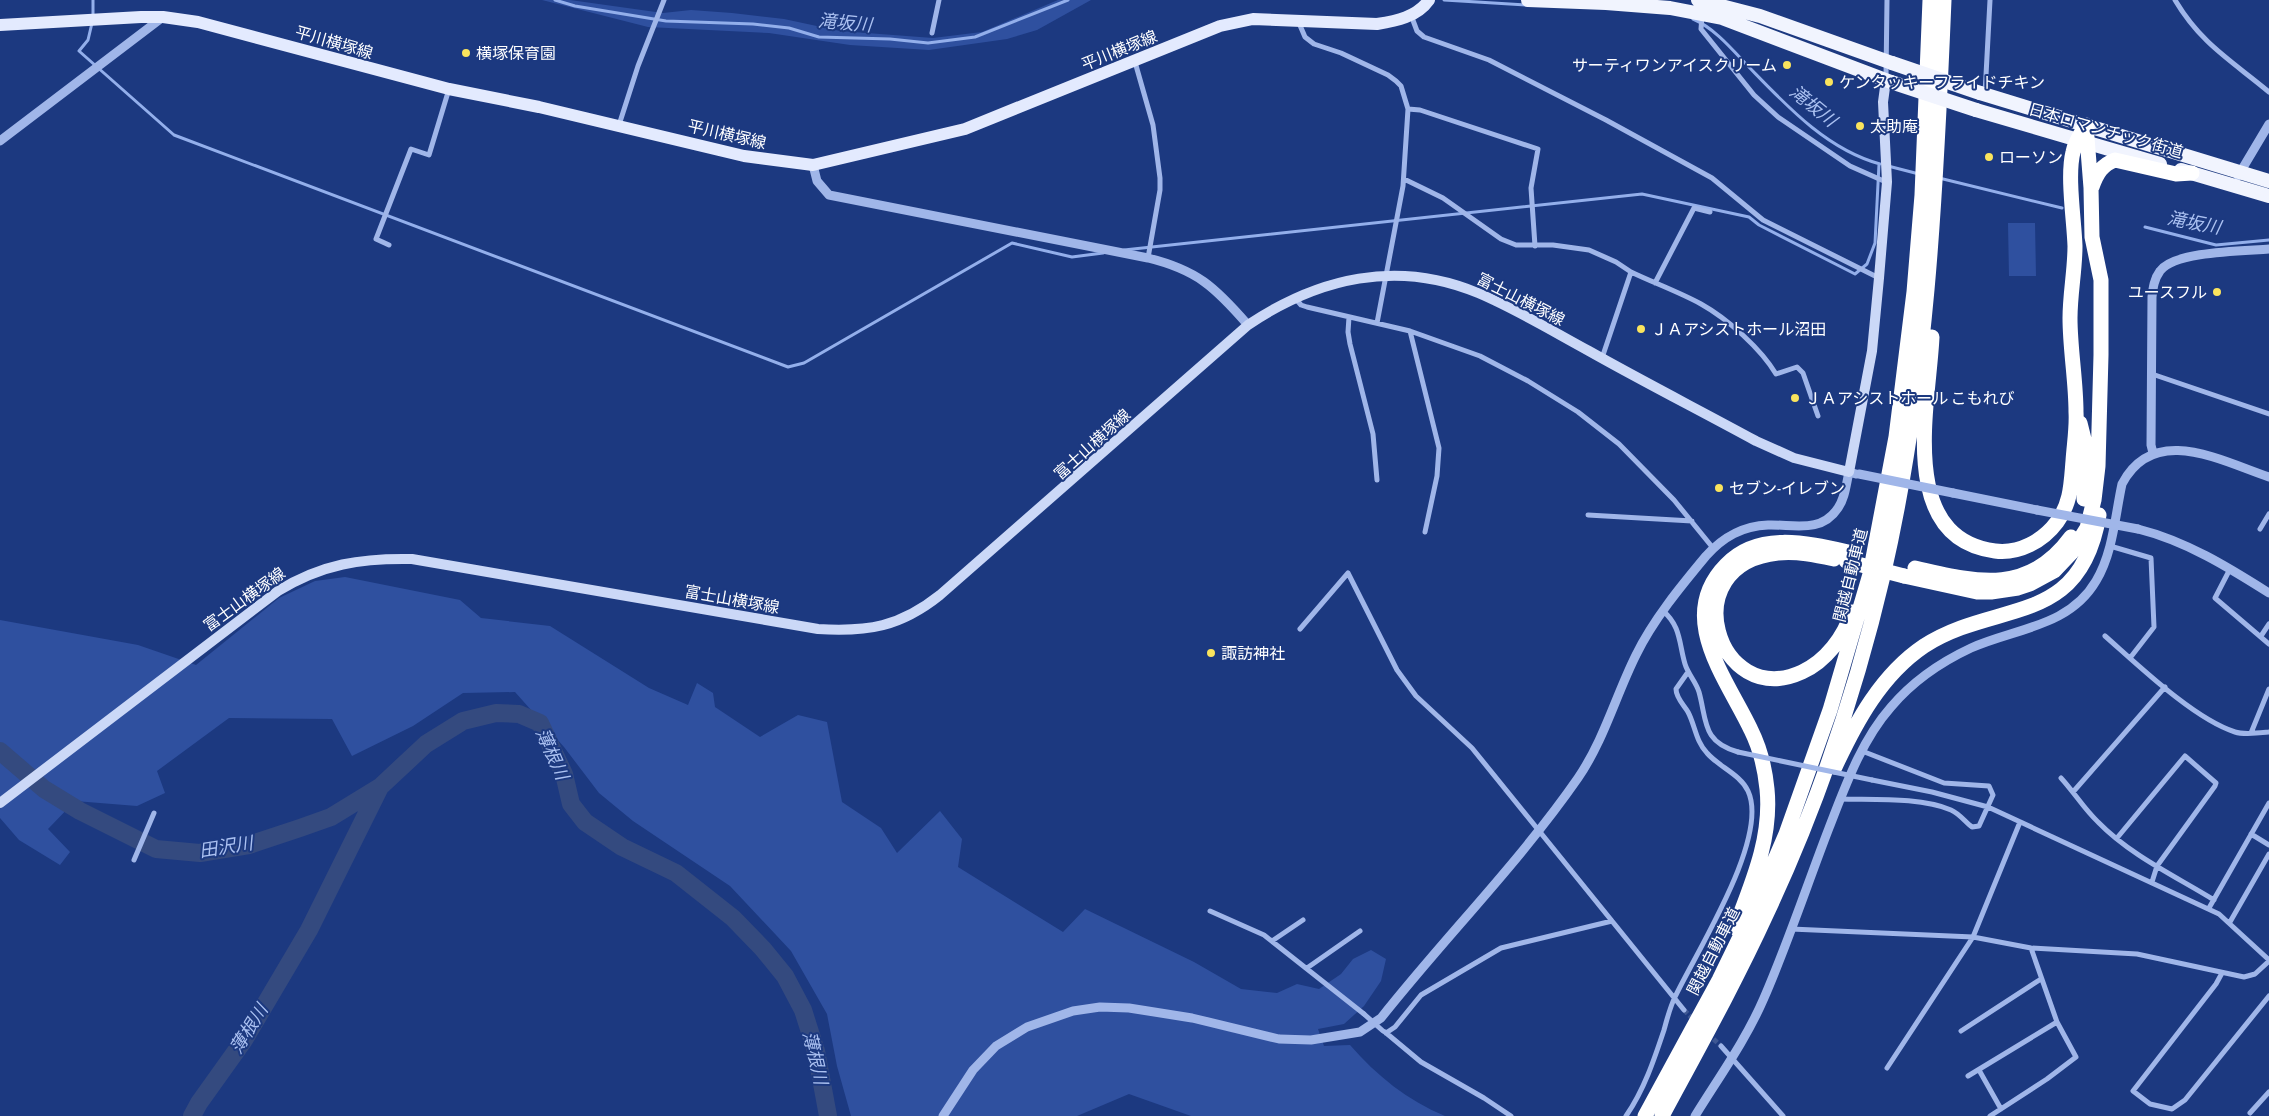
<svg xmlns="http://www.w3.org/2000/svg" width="2269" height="1116" font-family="'Asap Condensed','Noto Sans JP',sans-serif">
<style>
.green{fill:#2f509f}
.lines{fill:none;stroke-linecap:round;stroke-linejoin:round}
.stream{stroke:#93afeb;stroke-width:3}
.river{stroke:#344a7f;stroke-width:18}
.minor-tunnel{stroke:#3e5793;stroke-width:5;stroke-dasharray:5 2.5;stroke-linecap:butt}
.minor{stroke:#a0b6e9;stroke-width:5}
.tertiary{stroke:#a0b6e9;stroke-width:9}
.secondary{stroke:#cbd8f7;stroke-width:10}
.primary{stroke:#e3eafe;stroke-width:12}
.trunk{stroke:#f1f4fe;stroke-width:14}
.motorway{stroke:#fff;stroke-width:15}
.minor-bridge{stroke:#a0b6e9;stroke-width:5}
.tertiary-bridge{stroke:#a0b6e9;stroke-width:9}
.trunk-bridge{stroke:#f1f4fe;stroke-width:14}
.motorway-bridge{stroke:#fff;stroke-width:15}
.poi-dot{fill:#fae45d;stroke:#1c3980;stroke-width:2}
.labels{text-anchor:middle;stroke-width:4;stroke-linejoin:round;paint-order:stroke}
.street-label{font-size:16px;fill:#fff;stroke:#1c3980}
.poi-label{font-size:16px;fill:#fff;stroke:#1c3980;text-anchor:start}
.water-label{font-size:18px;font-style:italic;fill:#abc1f1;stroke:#1c3980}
</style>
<rect width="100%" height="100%" fill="#1c3980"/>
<!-- green -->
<path class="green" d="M542 0H570L663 13 691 10 732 13 784 19 840 31 933 38 982 32 1058 0H1091L1037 30 1007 39 929 50 850 45 769 33 648 27Z
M2008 223H2035L2036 276H2009Z
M345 577 460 600 481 618 550 626 649 688 688 705 697 683 713 693 715 707 760 737 798 715 827 722 842 802 881 828 897 853 940 811 962 839 958 867 1063 932 1085 909 1194 962 1241 989 1277 993 1297 984 1319 989 1341 974 1353 959 1371 950 1386 959 1381 981 1364 1006 1344 1024 1318 1029 1324 1046 1350 1045C1377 1076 1407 1100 1445 1116H1191L1129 1094 1077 1116H851L837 1066 827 1014 791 951 730 886 633 821 599 793 564 747 515 692 463 693 413 726 352 756 332 719 229 718 157 771 165 793 137 806 75 801 48 829 70 852 60 865 19 840 0 818V620L138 645 196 665 279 598 315 581Z"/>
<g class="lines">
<!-- stream -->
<path class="stream" d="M93 0V17
M555 0 575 6 666 21 753 24 789 28 819 37 890 39 928 43 975 37 1068 0
M1444 0 1528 5
M1693 19C1714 28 1731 48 1746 64 1784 103 1825 149 1880 164
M92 23 88 40 79 51 174 135 788 367 804 363 1012 243 1072 257 1103 253
M1888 166 1919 174
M1939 178 2062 208
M2145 227 2216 245 2269 240
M1124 250 1642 194 1749 217 1759 225 1855 274 1867 264 1875 243 1879 164"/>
<!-- river -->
<path class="river" d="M0 751 44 789 80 811 156 849 200 853 249 845 300 828 331 817 380 787
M192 1116 199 1103 244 1040 309 930 380 787 426 744 463 721 496 713 519 714 540 723 564 774 571 804 585 822 622 847 676 873 733 918 763 949 785 976 803 1010 816 1051 828 1116"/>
<!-- minor-tunnel -->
<path class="minor-tunnel" d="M1684 1010 1695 1021
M1708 1034 1721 1046"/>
<!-- minor -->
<path class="minor" d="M2175 0C2201 44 2232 61 2269 92
M1411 15 1417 31 1424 37 1489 60 1606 120 1712 178 1763 220 1879 278
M1702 16 1701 29 1754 95 1778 117 1850 166 1886 182
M1299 23 1305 37 1314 44 1341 53 1388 75 1396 81 1401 86 1408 109 1403 186 1377 323
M932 33 939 0
M1135 62 1153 125 1160 178V190L1148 258
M1886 77 1887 0
M1985 94 1990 0
M1408 109 1420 110 1538 149 1531 188 1535 246
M619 125 638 66 664 0
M1404 179 1443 198 1501 239 1516 245H1553L1589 250 1616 262 1631 272 1602 358
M389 245 376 239 411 149 429 155 449 89
M1631 272C1654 283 1679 292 1701 304 1728 319 1761 349 1776 374L1797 367 1803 373 1818 416
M1655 283 1694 208 1710 212
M1295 298 1301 305 1307 307 1410 331 1480 356 1528 381 1578 412 1619 444 1674 500 1713 548
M1349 317 1348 332 1350 344 1373 434 1377 480
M1410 331 1439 448 1437 476 1425 532
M2152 374 2269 414
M1588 515 1692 521
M2260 529 2269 514
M2110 546 2151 558 2154 627 2130 658
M2230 569 2215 598 2269 644
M1663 611C1681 626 1679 644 1685 664 1688 674 1696 682 1699 692 1707 721 1702 742 1738 752
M1300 629 1348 573 1397 670 1416 696 1472 748 1684 1010
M2105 636C2138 665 2194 719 2235 732 2244 735 2259 733 2269 732
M2261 636 2269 624
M2251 733 2269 689
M2061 778C2074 792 2084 809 2098 822 2130 855 2175 876 2214 900
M1872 780 1932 792 1988 807 2219 914 2269 960
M2073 792 2165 687
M1840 799C1873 800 1921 797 1951 810 1960 814 1965 822 1972 827L1979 826 1993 795 1989 786 1944 783 1862 751
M2251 834 2269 845
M2117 838 2185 756 2216 783 2215 786 2157 866 2152 882
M134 860 154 813
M2209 908 2269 803
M1210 911 1264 935 1364 1014
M2230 922 2269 854
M1791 929 1973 937 2031 948 2137 954 2244 977 2255 974 2269 961
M1272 941 1303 920
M1307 968 1360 931
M2222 973 2216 984 2133 1091 2150 1104 2172 1109 2185 1100 2269 996
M1961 1031 2041 979
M1385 1032 1421 1062 1484 1098 1511 1116
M1386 1033 1395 1027 1421 995 1501 948 1612 921
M1721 1046 1783 1116
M1887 1068 1973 937 2020 822
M1979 1070 2001 1109
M1968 1076 2057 1022 2031 948
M2250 1113 2269 1092
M1626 1116C1644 1090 1654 1060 1664 1030 1667 1019 1670 1007 1675 997 1695 954 1770 838 1748 791 1740 774 1719 767 1707 753 1696 742 1695 725 1688 712 1684 705 1676 698 1676 689L1688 672
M1990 1116 2047 1079 2076 1057 2057 1022"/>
<!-- tertiary -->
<path class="tertiary" d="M0 141 163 17
M813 165 817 181 829 195 1148 258C1197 270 1215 287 1248 325
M2238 176 2269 124
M2153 453 2151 445 2152 297C2153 288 2154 279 2160 271 2174 251 2244 251 2269 249
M1953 493 2037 510
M2138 529C2186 541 2228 567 2269 593
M943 1116 973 1070 996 1046 1027 1027 1073 1011 1100 1007 1129 1008 1192 1018 1279 1039 1311 1040 1360 1032 1381 1018C1445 937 1519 863 1578 778 1604 740 1616 695 1636 655 1653 620 1681 586 1706 556 1723 537 1742 526 1768 525 1793 524 1821 534 1838 508 1845 498 1846 485 1849 472L1856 474
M1695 1116C1719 1077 1746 1040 1764 998 1788 943 1807 885 1829 828 1845 787 1861 741 1891 707 1913 681 1941 662 1971 648 2016 628 2069 627 2096 581 2113 553 2115 516 2122 484 2154 423 2221 461 2269 477"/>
<!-- secondary -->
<path class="secondary" d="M0 803 278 591C322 564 361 558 412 559L818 629C868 632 900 627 940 595L1248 325C1318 278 1397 259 1478 293 1516 309 1552 331 1589 351 1644 382 1701 411 1756 441L1794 458 1849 472 1872 351 1879 278 1887 182 1883 102 1886 80"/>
<!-- primary -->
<path class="primary" d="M0 25 141 17H163L198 22 449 89 539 107 744 156 813 165 965 129 1220 26 1253 19 1377 24C1396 21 1417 17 1429 0"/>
<!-- trunk -->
<path class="trunk" d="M1528 0 1606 3 1670 8 1722 18 1891 82
M1698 0 1760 16 1892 63
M1980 93 2269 181
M1976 110 2160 164
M2181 170 2269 196"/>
<!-- motorway -->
<path class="motorway" d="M2092 187C2097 173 2102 165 2115 160L2176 174 2192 173
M1932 337C1929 404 1896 538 1995 551 2019 554 2043 541 2057 522 2071 503 2071 484 2073 461 2074 445 2077 428 2076 412 2076 381 2070 349 2070 318 2070 294 2075 270 2075 246 2074 219 2067 176 2073 152 2075 142 2081 133 2086 125
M2080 423 2087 451 2084 499
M1834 559C1816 555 1797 551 1778 553 1672 564 1717 711 1802 672 1826 661 1844 637 1852 612
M1915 568C1976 582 2028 596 2071 537
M1904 576 1977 592H1991L2018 588 2030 584 2054 571 2072 552 2087 528 2094 500 2098 466 2101 355V280L2092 237 2091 188 2086 125
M1835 767C1856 722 1881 675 1924 646 1997 599 2080 629 2099 515
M1735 928C1752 883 1772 838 1767 789 1765 769 1760 748 1751 730 1727 679 1675 617 1726 565 1758 531 1808 543 1848 552
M1645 1116 1719 980 1754 908 1786 834 1830 710 1870 574 1896 437 1914 292 1922 195 1930 0
M1662 1116C1698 1049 1735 983 1767 913 1817 806 1856 691 1883 576 1927 386 1936 194 1944 0"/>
<!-- minor-bridge -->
<path class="minor-bridge" d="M1738 752 1872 780
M1364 1014 1383 1031"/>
<!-- tertiary-bridge -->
<path class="tertiary-bridge" d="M1859 474 1953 493
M2037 510 2138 529"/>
<!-- trunk-bridge -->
<path class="trunk-bridge" d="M1892 63 1980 93
M1891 82 1976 110"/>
<!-- motorway-bridge -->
<path class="motorway-bridge" d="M1846 561 1904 576"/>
</g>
<!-- markers -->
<g class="poi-dot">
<circle cx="466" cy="53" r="5"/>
<circle cx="1787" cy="65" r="5"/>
<circle cx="1829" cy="82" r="5"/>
<circle cx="1860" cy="126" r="5"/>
<circle cx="1989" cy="157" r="5"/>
<circle cx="2217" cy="292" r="5"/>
<circle cx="1641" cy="329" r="5"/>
<circle cx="1795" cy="398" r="5"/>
<circle cx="1719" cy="488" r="5"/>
<circle cx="1211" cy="653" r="5"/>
</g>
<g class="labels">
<!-- street labels -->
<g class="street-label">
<text transform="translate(334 42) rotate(16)" y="6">平川横塚線</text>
<text transform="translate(1119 50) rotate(-22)" y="6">平川横塚線</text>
<text transform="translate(2106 130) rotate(16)" y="6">日本ロマンチック街道</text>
<text transform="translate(727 134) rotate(13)" y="6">平川横塚線</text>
<text transform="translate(1521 299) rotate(27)" y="6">富士山横塚線</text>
<text transform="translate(1092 444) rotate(-42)" y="6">富士山横塚線</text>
<text transform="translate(1850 575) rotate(-76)" y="6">関越自動車道</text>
<text transform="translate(244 599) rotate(-36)" y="6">富士山横塚線</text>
<text transform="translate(732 599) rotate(10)" y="6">富士山横塚線</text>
<text transform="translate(1713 951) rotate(-63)" y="6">関越自動車道</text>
</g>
<!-- poi labels -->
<g class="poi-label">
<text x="476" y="59">横塚保育園</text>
<text x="1777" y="71" text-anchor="end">サーティワンアイスクリーム</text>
<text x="1839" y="88">ケンタッキーフライドチキン</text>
<text x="1870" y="132">太助庵</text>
<text x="1999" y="163">ローソン</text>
<text x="2207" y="298" text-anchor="end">ユースフル</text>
<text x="1651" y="335">ＪＡアシストホール沼田</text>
<text x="1805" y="404">ＪＡアシストホール こもれび</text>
<text x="1729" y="494">セブン-イレブン</text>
<text x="1221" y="659">諏訪神社</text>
</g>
<!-- water labels -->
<g class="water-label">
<text transform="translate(845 23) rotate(5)" y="6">滝坂川</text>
<text transform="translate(1813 106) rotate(39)" y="6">滝坂川</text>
<text transform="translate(2194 223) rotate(11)" y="6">滝坂川</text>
<text transform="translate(552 754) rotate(66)" y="6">薄根川</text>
<text transform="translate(226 847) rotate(-9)" y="6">田沢川</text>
<text transform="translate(249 1029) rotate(-58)" y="6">薄根川</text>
<text transform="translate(815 1058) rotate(77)" y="6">薄根川</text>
</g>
</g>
</svg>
